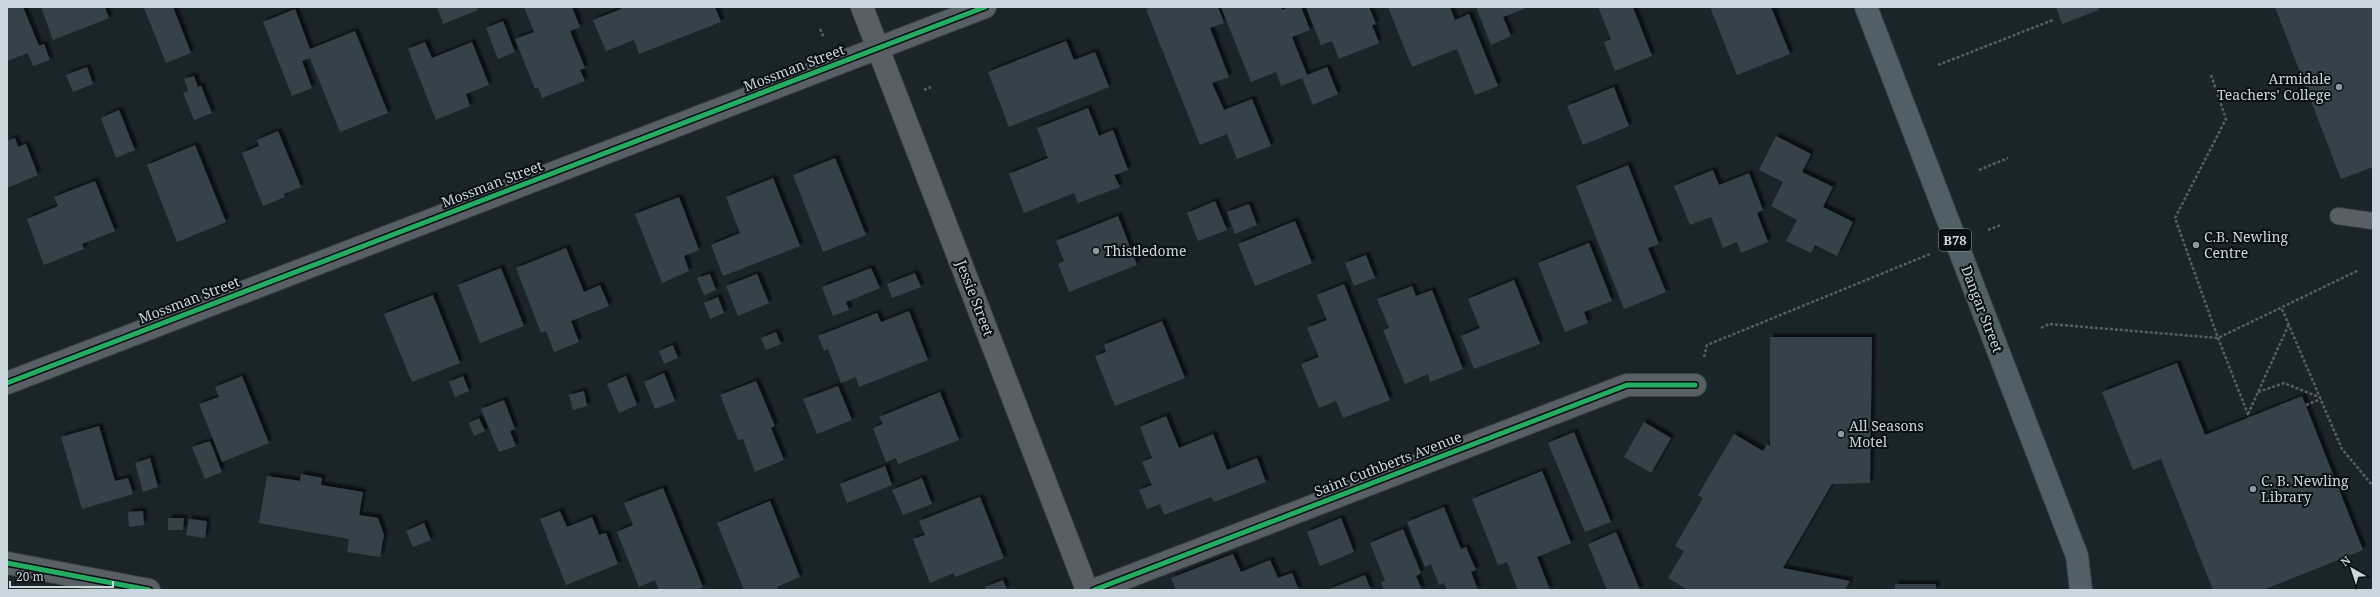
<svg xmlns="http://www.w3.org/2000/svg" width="2380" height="597" font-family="'Noto Serif',serif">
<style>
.building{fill:#354249;filter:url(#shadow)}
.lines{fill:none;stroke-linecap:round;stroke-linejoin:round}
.lane-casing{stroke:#394247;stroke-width:18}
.street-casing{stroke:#394247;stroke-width:24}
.primary-casing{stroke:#394247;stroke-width:24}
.path{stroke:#565f62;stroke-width:2.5;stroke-dasharray:3 2;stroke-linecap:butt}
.lane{stroke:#596065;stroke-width:16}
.street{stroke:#596065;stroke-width:22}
.primary{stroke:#516066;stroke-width:22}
.cycleway-casing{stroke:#070f13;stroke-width:8}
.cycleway{stroke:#26ab63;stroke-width:5}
.poi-dot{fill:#8d999f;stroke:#070f13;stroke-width:1.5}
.labels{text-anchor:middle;stroke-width:4;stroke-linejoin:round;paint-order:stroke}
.shield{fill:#070f13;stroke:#909ba1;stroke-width:1}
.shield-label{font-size:13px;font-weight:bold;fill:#cbd7de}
.street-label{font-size:14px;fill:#cbd7de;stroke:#070f13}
.poi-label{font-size:14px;fill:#cbd7de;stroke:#070f13;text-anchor:start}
</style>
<defs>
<filter id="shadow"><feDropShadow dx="3.5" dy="-3.5" stdDeviation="1" flood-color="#0009"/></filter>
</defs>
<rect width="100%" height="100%" fill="#1a252a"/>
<!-- building -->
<path class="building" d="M7 7H23L39 46 44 44 50 60 33 66 28 53 7 61Z
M41 7H105L109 18 53 40Z
M173 7 191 53 166 63 144 8Z
M437 7H477L478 10 443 24Z
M524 7H572L580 27 570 31 585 68 580 70 585 81 542 98 538 87 535 89 515 39 534 32Z
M620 7H715L721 22 639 54 634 40 606 51 593 20 621 9Z
M1152 7H1218L1224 23 1210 28 1229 77 1212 83 1224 110 1252 99 1271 146 1237 159 1227 134 1200 145 1146 9Z
M1221 7H1281L1282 10 1289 7H1301L1310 30 1292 37 1307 75 1327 67 1338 94 1313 105 1302 78 1281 86 1276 72 1251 82Z
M1306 7H1369L1376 24 1372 25 1379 43 1339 59 1332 41 1321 45Z
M1388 7H1450L1455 20 1469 14 1498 86 1475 95 1457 49 1412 67Z
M1476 7H1524V9L1503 17 1511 36 1491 45Z
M1598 7H1633L1652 56 1615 71 1604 42 1611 39Z
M1710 7H1771L1790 54 1737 75Z
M2056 7H2098L2099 10 2062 24Z
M2275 7H2373V167L2341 179Z
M295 9 310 49 355 31 388 113 340 132 310 58 302 61 312 88 292 96 263 22Z
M503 21 515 52 498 59 486 28Z
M1066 41 1074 60 1095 52 1109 87 1009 127 988 72Z
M425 42 432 58 472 42 489 85 466 94 470 106 436 120 408 49Z
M87 67 93 84 73 92 66 75Z
M194 76 198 87 201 86 212 113 194 120 183 93 188 91 184 79Z
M1614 87 1629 126 1583 145 1567 106Z
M1088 108 1099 136 1113 130 1128 170 1114 175 1120 187 1078 203 1074 193 1024 213 1009 174 1048 158 1037 128Z
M119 110 135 150 116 158 101 118Z
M278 131 301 187 284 194 285 197 263 206 242 153 259 146 257 140Z
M1776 136 1811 154 1802 172 1833 187 1823 207 1853 222 1837 256 1815 245 1811 253 1786 241 1797 220 1771 206 1783 182 1759 170Z
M15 138 18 147 26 144 38 175 7 188V141Z
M195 145 226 222 177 242 147 165Z
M835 158 866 235 823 252 793 175Z
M1628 165 1659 244 1648 248 1666 292 1624 309 1576 186Z
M1713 170 1719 185 1749 173 1763 210 1757 213 1768 242 1741 253 1737 242 1723 248 1711 217 1690 225 1674 186Z
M773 178 800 246 723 276 711 245 740 233 726 197Z
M95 181 115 231 82 244 84 249 44 265 27 219 58 206 54 197Z
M679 197 699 250 684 256 689 271 662 283 635 214Z
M1215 201 1227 230 1198 241 1187 213Z
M1249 204 1257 225 1235 234 1227 212Z
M1118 216 1137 265 1069 292 1058 264 1064 261 1056 241Z
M1295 221 1312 263 1255 286 1238 244Z
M1589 243 1612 301 1584 312 1588 323 1565 332 1538 263Z
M566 248 584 292 600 285 609 306 571 321 579 342 554 352 546 331 541 333 516 268Z
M1366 255 1375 278 1354 286 1345 263Z
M501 268 524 326 480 343 458 285Z
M871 268 880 288 846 302 849 310 833 316 822 287Z
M915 273 921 287 892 298 887 284Z
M710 274 716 290 704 295 697 278Z
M757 274 769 303 738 316 726 286Z
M1514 280 1540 344 1474 369 1461 336 1480 328 1468 299Z
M1344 284 1390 400 1343 418 1336 401 1319 408 1301 364 1319 357 1307 328 1327 320 1317 295Z
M1412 286 1416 296 1432 290 1463 369 1430 382 1428 374 1405 384 1383 330 1389 328 1377 299Z
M433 295 460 363 412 382 384 314Z
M718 297 724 313 710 319 704 303Z
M909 311 928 360 859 387 856 377 841 383 828 349 824 351 818 336 877 313 881 322Z
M1162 321 1185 378 1115 406 1095 356 1106 352 1104 345Z
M776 332 781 344 766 350 761 338Z
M1770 337H1872L1870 483 1832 484 1783 568 1850 581 1845 590H1688L1668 578 1684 551 1675 546 1703 498 1698 495 1734 434 1763 451 1767 444 1770 446Z
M673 345 678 358 664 364 659 351Z
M2177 363 2205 435 2302 396 2363 550 2263 590H2213L2161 459 2133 470 2102 392Z
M664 373 675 401 655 409 644 382Z
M242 376 269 443 222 462 199 404 219 397 215 387Z
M463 376 469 391 455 397 449 382Z
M626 376 637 405 619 413 607 384Z
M756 381 775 426 771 428 784 460 755 472 743 439 738 440 720 395Z
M838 386 852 420 817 434 803 399Z
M584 391 587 406 573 410 569 395Z
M940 392 959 440 898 464 896 458 886 462 873 428 883 424 879 417Z
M504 400 515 429 510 431 516 446 499 452 481 409Z
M1166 416 1179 448 1213 434 1227 470 1257 458 1266 482 1214 502 1211 497 1164 515 1160 504 1147 509 1139 490 1152 485 1142 462 1152 458 1140 427Z
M479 418 485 431 474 436 469 423Z
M1644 422 1671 438 1651 473 1624 457Z
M99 426 115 481 128 478 133 494 82 509 61 437Z
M1574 432 1611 522 1585 532 1548 443Z
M210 441 222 472 205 479 192 447Z
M150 458 158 487 143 492 135 463Z
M885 466 892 485 847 503 840 484Z
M1542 471 1571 543 1537 557 1550 590H1518L1507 562 1498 565 1472 499Z
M301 474 322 478 321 485 363 492 359 515 378 518 384 535 380 557 347 552 349 539 259 523 267 476 300 481Z
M922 478 932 504 903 515 892 490Z
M663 488 703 587 696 590H659L655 580 639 587 617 532 633 525 624 503Z
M980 497 1004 558 955 577 954 573 930 583 913 539 925 535 919 521Z
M770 501 800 577 777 587 778 590H744L717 523Z
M1444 507 1461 549 1466 547 1476 570 1471 572 1478 590H1447L1444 583 1439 585 1431 564 1425 567 1407 522Z
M143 511 144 525 129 527 128 512Z
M560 511 567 527 592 517 599 535 606 533 618 564 566 585 540 519Z
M168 518H184L183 530H168Z
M1341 518 1354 552 1320 566 1307 532Z
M189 519 207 521 205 538 186 535Z
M424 523 431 540 413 547 406 531Z
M1403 529 1421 573 1416 576 1422 590H1384L1381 582 1385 581 1370 543Z
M1616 532 1640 590H1607L1588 544Z
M1233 554 1241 572 1270 560 1278 578 1292 573 1299 590H1176L1171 578Z
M1365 575 1371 590H1327Z
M1003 580 1007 590H986L985 587Z
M1895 584H1936V590H1895Z"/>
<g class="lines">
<!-- lane casing -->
<g class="lane-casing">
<path id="lane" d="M2338 216 2373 221"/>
</g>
<!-- street casing -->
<g class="street-casing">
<path id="street" d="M862 7 1087 590
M7 383 985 7
M7 563 149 590
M1094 590 1627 385H1695"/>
</g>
<!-- primary casing -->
<g class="primary-casing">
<path id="primary" d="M1866 7 2077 556 2081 590"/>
</g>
<!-- path -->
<path class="path" d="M820 29 824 38
M1938 65 2053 20
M2211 75 2226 119 2175 218 2218 338 2249 417
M924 90 931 87
M1979 170 2008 158
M1988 230 2001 225
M2282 309 2342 449 2373 486
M2041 328 2049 324 2218 338 2359 270
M1704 357 1707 345 1930 254
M2258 392 2284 383 2319 397
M2306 405 2321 399
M2248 414 2289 324"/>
<!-- lane -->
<use href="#lane" class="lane"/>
<!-- street -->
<use href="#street" class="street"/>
<!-- primary -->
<use href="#primary" class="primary"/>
<!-- cycleway casing -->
<g class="cycleway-casing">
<path id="cycleway" d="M7 383 985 7
M7 563 149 590
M1094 590 1627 385H1695"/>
</g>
<!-- cycleway -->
<use href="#cycleway" class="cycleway"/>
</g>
<!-- markers -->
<g class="poi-dot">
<circle cx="2339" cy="87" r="4"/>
<circle cx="2196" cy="245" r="4"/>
<circle cx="1096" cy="251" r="4"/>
<circle cx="1841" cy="434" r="4"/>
<circle cx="2253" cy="489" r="4"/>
</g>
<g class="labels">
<!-- shield labels -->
<rect class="shield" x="1939" y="229" width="32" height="22" rx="3"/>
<g class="shield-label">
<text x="1955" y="245">B78</text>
</g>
<!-- street labels -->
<g class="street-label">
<text transform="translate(794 68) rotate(-21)" y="5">Mossman Street</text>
<text transform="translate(492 184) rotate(-21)" y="5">Mossman Street</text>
<text transform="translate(975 298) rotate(69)" y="5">Jessie Street</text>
<text transform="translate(189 300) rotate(-21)" y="5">Mossman Street</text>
<text transform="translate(1982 309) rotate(69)" y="5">Dangar Street</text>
<text transform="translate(1388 464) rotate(-21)" y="5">Saint Cuthberts Avenue</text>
</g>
<!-- poi labels -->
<g class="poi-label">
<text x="2331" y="84" text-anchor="end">Armidale<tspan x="2331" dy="16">Teachers' College</tspan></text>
<text x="2204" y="242">C.B. Newling<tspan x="2204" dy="16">Centre</tspan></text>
<text x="1104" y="256">Thistledome</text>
<text x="1849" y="431">All Seasons<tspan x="1849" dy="16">Motel</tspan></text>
<text x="2261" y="486">C. B. Newling<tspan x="2261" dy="16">Library</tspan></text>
</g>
</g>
<!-- border -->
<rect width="2380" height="597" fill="none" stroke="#cbd7de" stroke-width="16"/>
<!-- north arrow -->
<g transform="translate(2352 569) rotate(321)" stroke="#070f13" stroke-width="3" paint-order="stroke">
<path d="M0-3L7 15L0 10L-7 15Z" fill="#cbd7de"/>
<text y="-6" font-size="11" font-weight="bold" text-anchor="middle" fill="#cbd7de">N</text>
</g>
<!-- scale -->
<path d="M10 581v6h103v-6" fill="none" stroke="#cbd7de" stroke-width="2"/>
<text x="16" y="581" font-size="12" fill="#cbd7de" stroke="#070f13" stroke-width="3" paint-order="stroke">20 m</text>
</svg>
